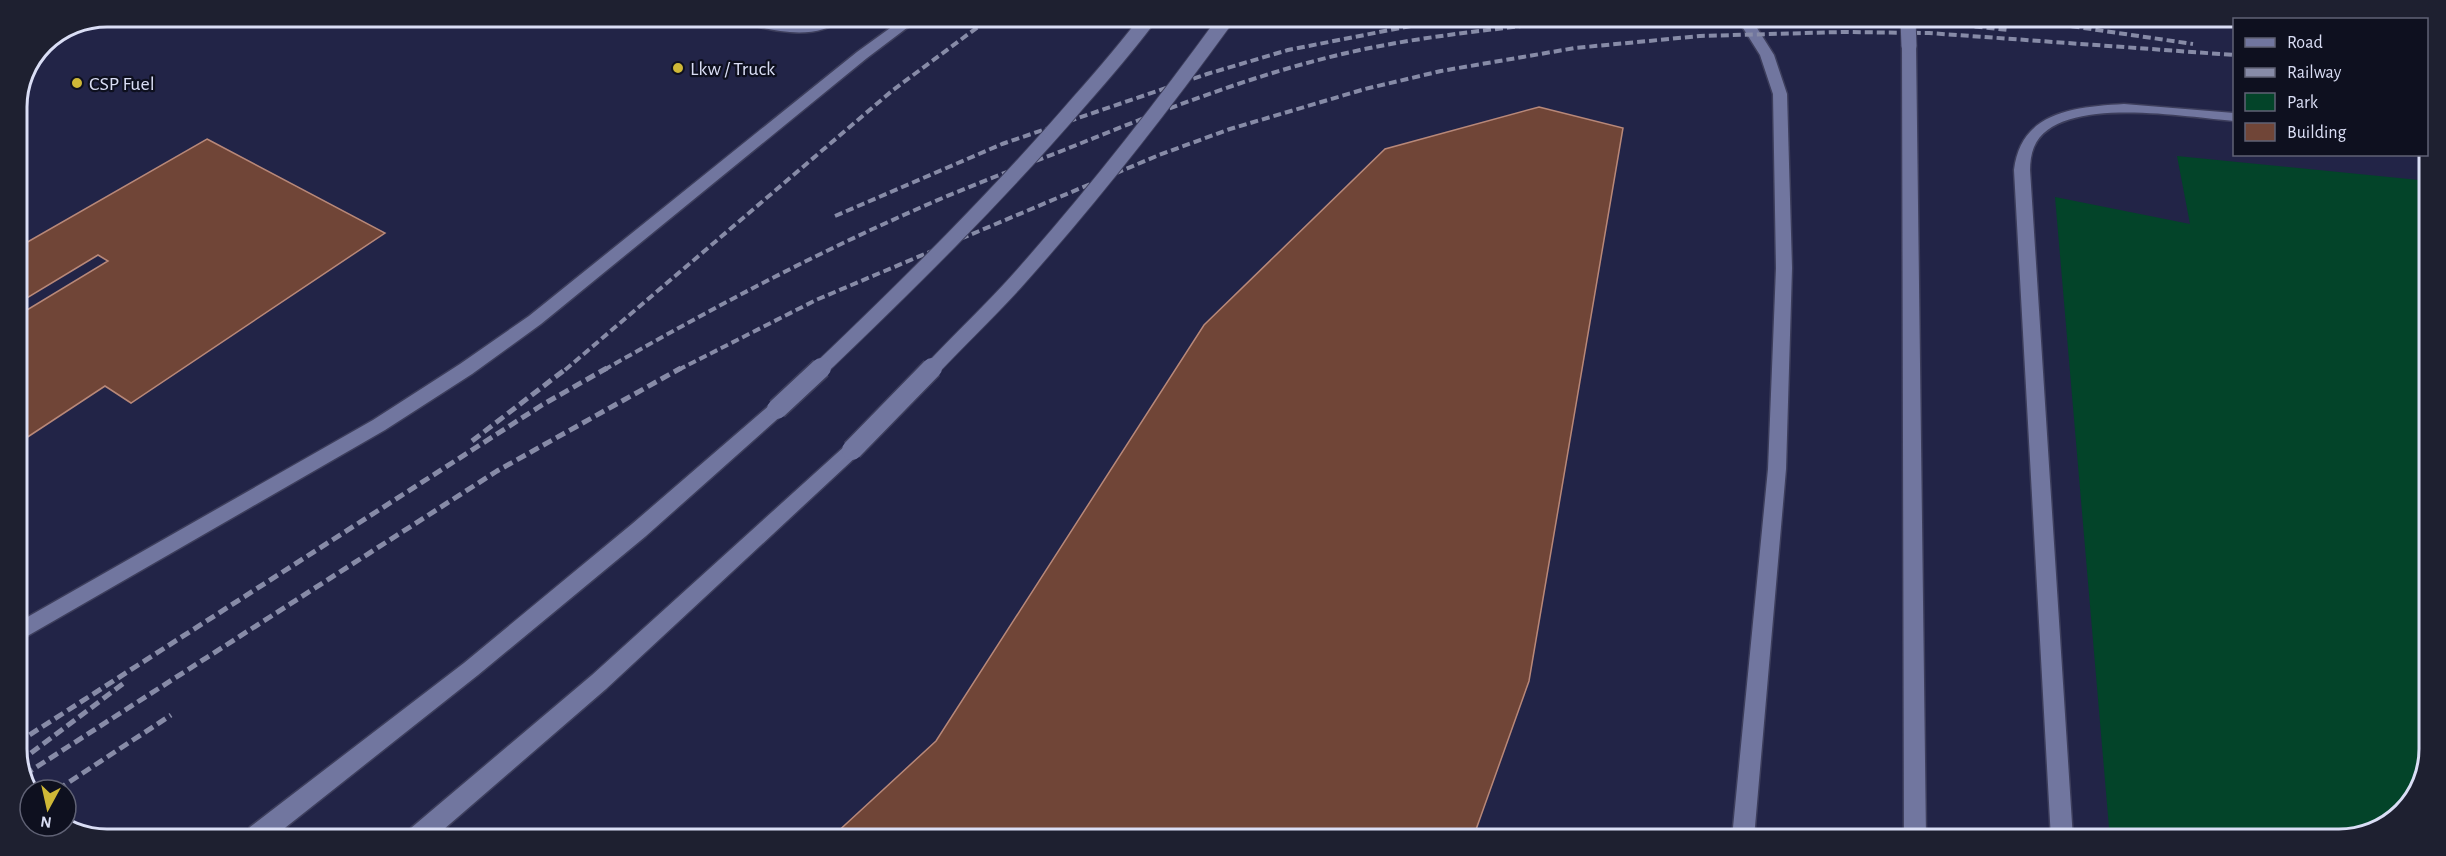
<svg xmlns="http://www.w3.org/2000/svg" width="2446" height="856" font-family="'Alegreya Sans',sans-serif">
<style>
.green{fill:#034429}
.building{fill:#704537;stroke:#b88879;stroke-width:1.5}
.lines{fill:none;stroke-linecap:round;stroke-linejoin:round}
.lane-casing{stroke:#3d3e5c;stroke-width:3}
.street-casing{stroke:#3d3e5c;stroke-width:3}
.lane{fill:#71769f;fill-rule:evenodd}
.street{fill:#71769f;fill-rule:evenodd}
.rail-far1{stroke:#878ba7;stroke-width:4;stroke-dasharray:8 4;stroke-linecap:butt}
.rail{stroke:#878ba7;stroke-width:5;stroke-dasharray:10 5;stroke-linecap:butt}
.street-bridge-far1-casing{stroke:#3d3e5c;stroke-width:17;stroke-linecap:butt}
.street-bridge-casing{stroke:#3d3e5c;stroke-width:23;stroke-linecap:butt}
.street-bridge-far1{stroke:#71769f;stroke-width:15}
.street-bridge{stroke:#71769f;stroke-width:20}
.poi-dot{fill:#cfb837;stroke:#0e101f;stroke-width:2}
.labels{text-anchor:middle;stroke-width:4.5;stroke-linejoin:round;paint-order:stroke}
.far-poi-label{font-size:20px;fill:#dadef5;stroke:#0e101f;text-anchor:start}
.rim{fill:none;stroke:#dadef5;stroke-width:3}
</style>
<rect width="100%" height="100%" fill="#222447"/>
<!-- green -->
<path class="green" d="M2177 156 2429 181 2425 778 2394 821 2339 839H2110L2055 197 2190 224Z"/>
<!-- building -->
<path class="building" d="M1539 107 1623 128 1529 681 1473 838 833 836 936 741 1204 325 1385 149Z
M207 139 385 233 131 403 105 386 17 444V330L23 326 17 322V316L108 261 98 255 17 304V248Z"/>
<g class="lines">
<!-- lane casing -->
<g class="lane-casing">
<path id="lane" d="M738 18C756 17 772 24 790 24 808 25 824 18 842 18 819 42 768 31 740 21Z"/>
</g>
<!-- street casing -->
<g class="street-casing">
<path id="street" d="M904 18H920L867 58 541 324 472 374 385 430 17 642V623L373 420 460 364 529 316 857 52Z
M1738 20H1752L1774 55 1787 94 1792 268 1786 469 1754 838H1732L1768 469 1776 268 1773 94 1760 55Z
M1909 42 1916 46 1926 839H1904L1902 46Z
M2124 104 2234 113V121C2189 118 2057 93 2034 147 2031 154 2030 163 2030 170L2073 839H2051L2014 170C2021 111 2075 107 2124 104Z
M2426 130H2429V140H2426Z
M777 402 783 404 786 409 783 414 646 536 478 675 276 835H247L250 827 464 663 632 524 771 404Z
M852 443 858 445 861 450 858 455 606 689 436 836 408 835 411 828 592 675 846 445Z"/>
</g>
<!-- lane -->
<use href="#lane" class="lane"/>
<!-- street -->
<use href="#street" class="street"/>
<!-- rail-far1 -->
<path class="rail-far1" d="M1915 20 2008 30
M2036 21 2193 44
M2211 21 2234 26
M835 216 1002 144 1207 74 1288 50 1446 19
M565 370 893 90 990 18
M604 370C705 312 808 257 915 210 964 188 1015 169 1064 150 1161 111 1258 72 1360 50 1430 35 1501 29 1572 20
M678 370 816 300 1159 155 1230 129 1365 89 1441 71 1575 48 1700 36 1842 32 1929 33 2234 55"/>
<!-- rail -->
<path class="rail" d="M472 441 567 368
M17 743 542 405 607 368
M19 762 124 683
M24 775 497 471 681 368
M57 790 171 715"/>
<!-- street-bridge-far1 casing -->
<g class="street-bridge-far1-casing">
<path id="street-bridge-far1" d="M1908 20 1909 46
M819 370C909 284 997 197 1078 103 1102 76 1126 48 1148 19
M931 370C959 340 989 312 1016 282 1091 198 1160 110 1226 19"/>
</g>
<!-- street-bridge casing -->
<g class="street-bridge-casing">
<path id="street-bridge" d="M777 409 821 368
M852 450 932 368"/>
</g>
<!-- street-bridge-far1 -->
<use href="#street-bridge-far1" class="street-bridge-far1"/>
<!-- street-bridge -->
<use href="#street-bridge" class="street-bridge"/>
</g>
<!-- markers -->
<g class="poi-dot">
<circle cx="678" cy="68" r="6"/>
<circle cx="77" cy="83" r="6"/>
</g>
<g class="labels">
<!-- far-poi labels -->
<g class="far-poi-label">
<text x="690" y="75">Lkw / Truck</text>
<text x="89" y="90">CSP Fuel</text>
</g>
</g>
<!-- crop -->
<path d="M0 0H2446V856H0ZM107 27H2339A80 80 0 0 1 2419 107V749A80 80 0 0 1 2339 829H107A80 80 0 0 1 27 749V107A80 80 0 0 1 107 27Z" fill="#1e2030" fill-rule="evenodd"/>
<path class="rim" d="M107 27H2339A80 80 0 0 1 2419 107V749A80 80 0 0 1 2339 829H107A80 80 0 0 1 27 749V107A80 80 0 0 1 107 27Z"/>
<!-- legend -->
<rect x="2233" y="18" width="195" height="138" fill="#0e101f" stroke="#606275" stroke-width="1.5"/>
<rect x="2245" y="38" width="30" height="9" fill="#71769f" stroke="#606275" stroke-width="1.5"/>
<text x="2287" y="48" font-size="18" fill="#dadef5">Road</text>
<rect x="2245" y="68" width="30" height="9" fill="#878ba7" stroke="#606275" stroke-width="1.5"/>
<text x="2287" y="78" font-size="18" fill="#dadef5">Railway</text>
<rect x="2245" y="93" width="30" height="18" fill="#034429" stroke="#606275" stroke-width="1.5"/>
<text x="2287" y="108" font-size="18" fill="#dadef5">Park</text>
<rect x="2245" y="123" width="30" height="18" fill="#704537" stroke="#606275" stroke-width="1.5"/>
<text x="2287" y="138" font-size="18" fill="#dadef5">Building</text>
<!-- north arrow -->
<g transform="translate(48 808) rotate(188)"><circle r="28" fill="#0e101f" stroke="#606275" stroke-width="1.5"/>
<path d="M0-4.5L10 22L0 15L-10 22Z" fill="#cfb837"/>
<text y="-9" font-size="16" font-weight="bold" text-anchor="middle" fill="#dadef5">N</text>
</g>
</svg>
